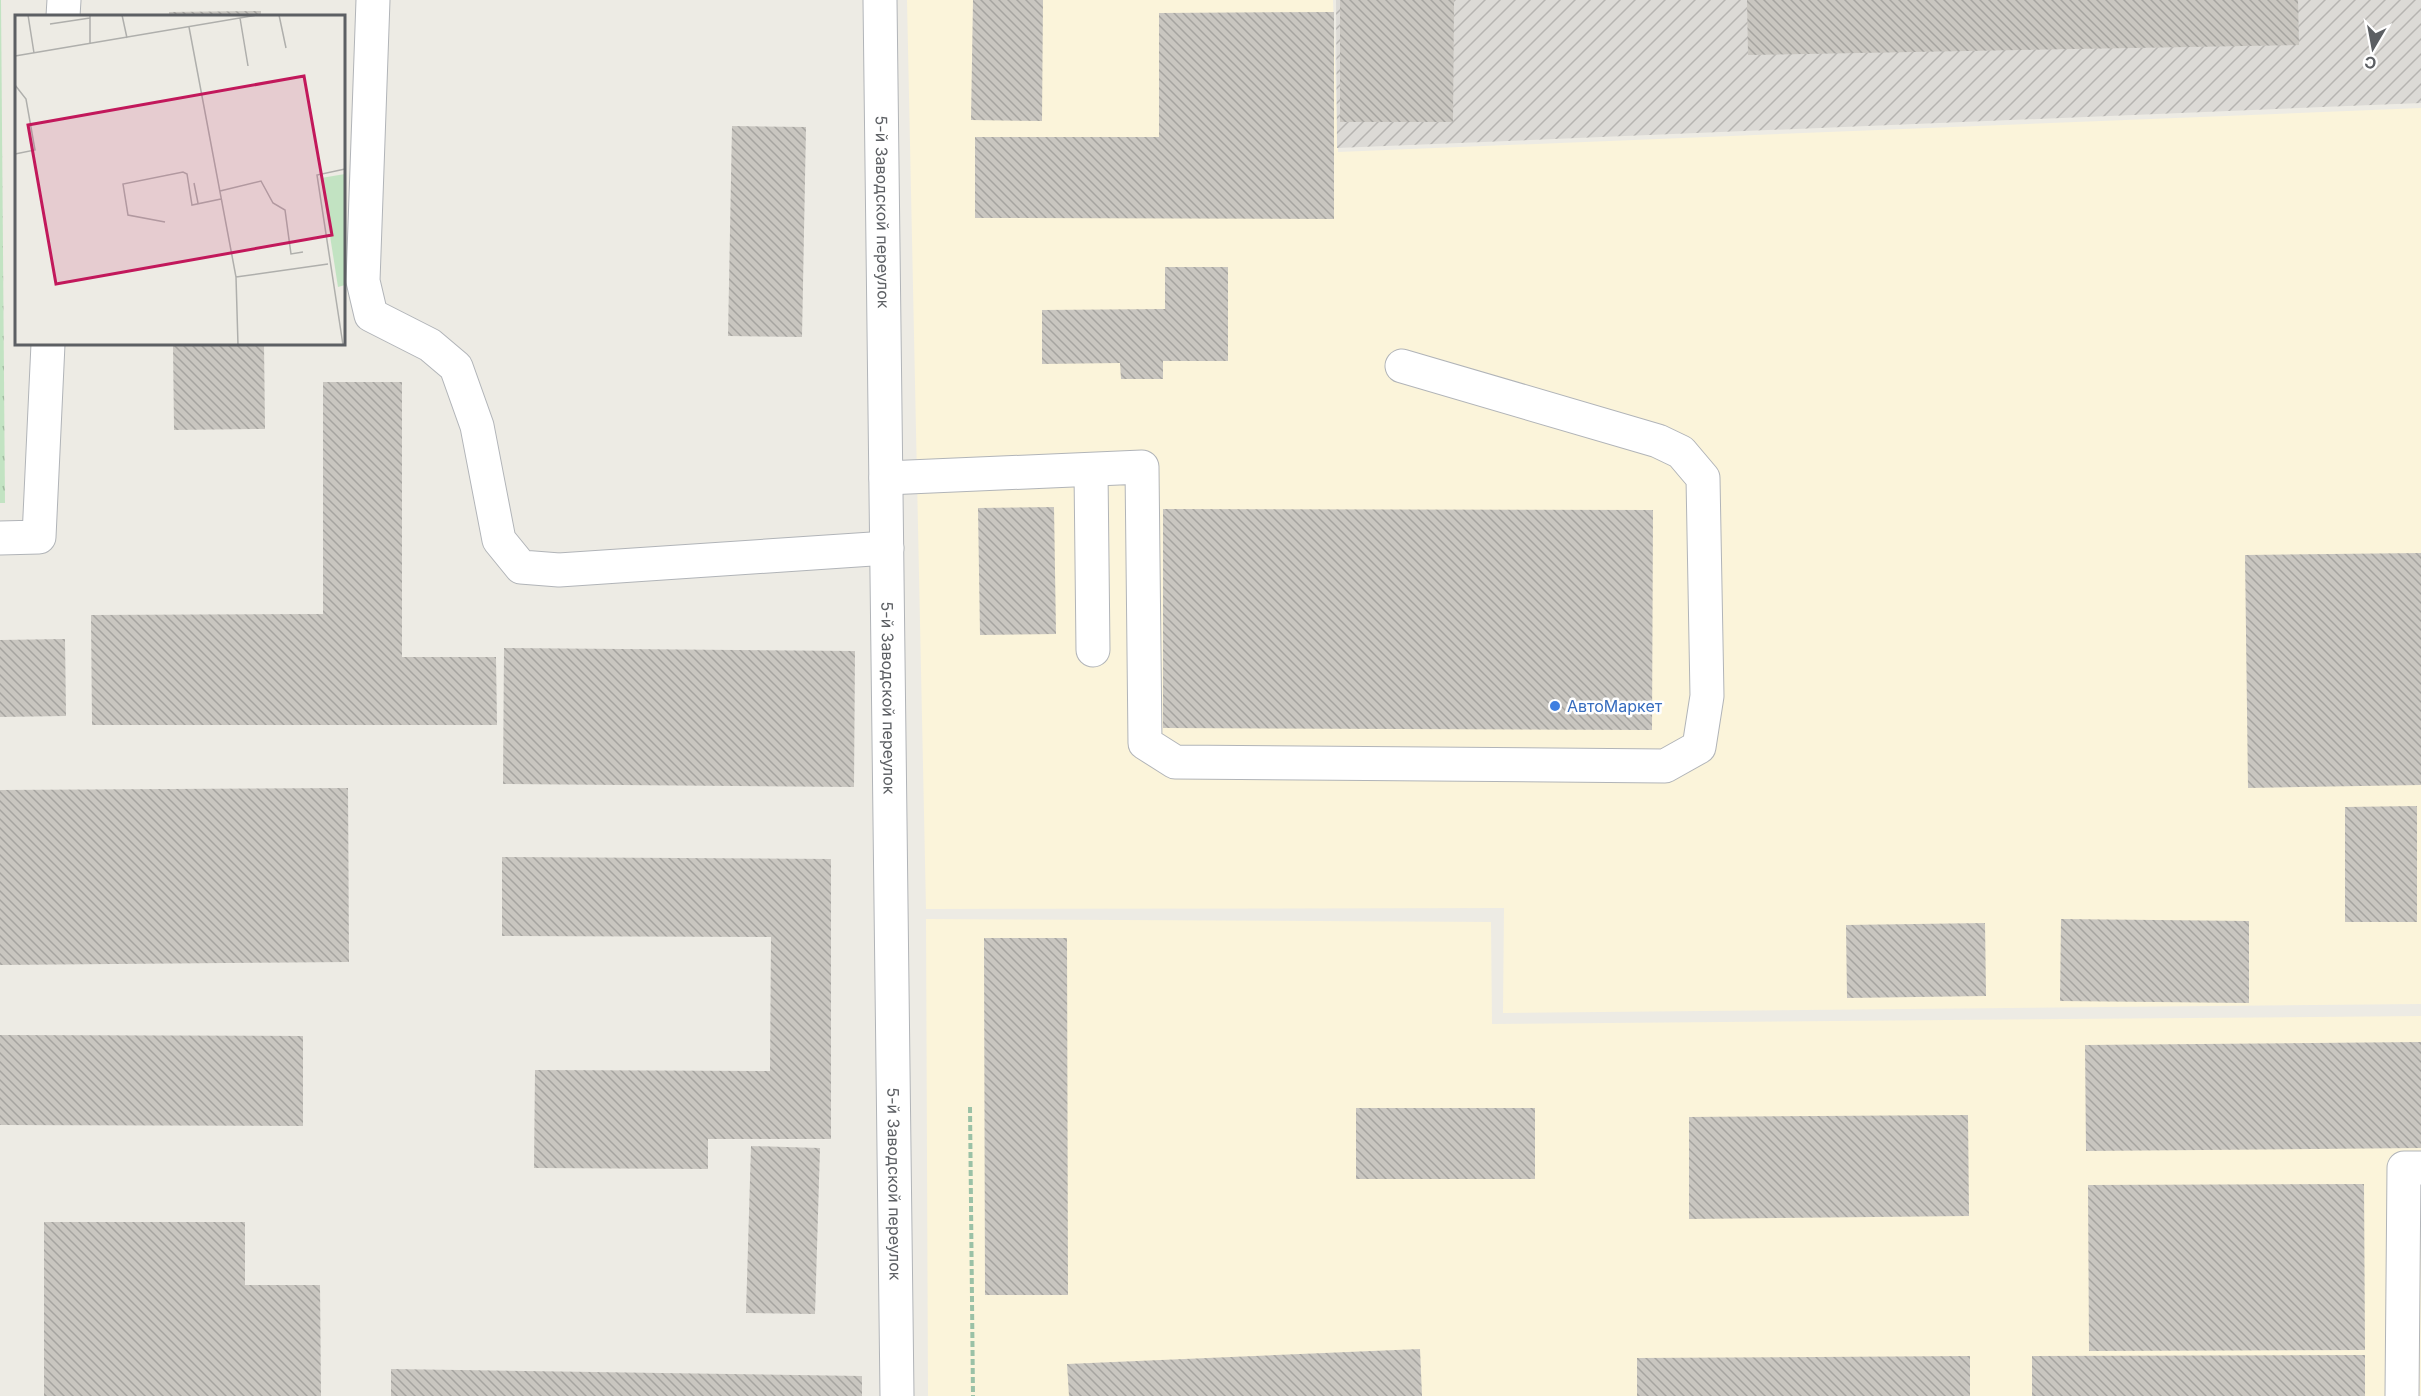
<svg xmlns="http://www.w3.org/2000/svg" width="2421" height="1396" font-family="Inter,sans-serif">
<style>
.commercial{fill:#fbf4da}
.industrial{fill:url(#industrial-furrows)}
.park{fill:url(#park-tufts)}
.building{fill:url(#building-back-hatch)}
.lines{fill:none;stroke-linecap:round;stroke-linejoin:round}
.minor-casing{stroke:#b1b4b8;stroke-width:35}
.path{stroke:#9ac1a6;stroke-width:4;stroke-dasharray:6 3;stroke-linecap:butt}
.minor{stroke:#fff;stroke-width:33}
.shop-dot{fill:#3f7fe0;stroke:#fff;stroke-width:2}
.labels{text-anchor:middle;stroke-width:5;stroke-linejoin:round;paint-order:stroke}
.street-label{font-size:16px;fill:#5c5f63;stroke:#fff}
.shop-label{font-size:16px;fill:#366cbe;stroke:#fff;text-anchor:start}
.inset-road{fill:none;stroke:#afafac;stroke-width:1.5}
.view{fill:#c2185b;fill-opacity:0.15;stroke:#c2185b;stroke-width:3}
.inset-edge{fill:none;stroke:#5c5f63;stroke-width:3}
</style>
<defs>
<pattern id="industrial-furrows" width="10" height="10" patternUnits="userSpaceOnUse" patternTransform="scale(1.5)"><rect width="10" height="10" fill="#dcdad6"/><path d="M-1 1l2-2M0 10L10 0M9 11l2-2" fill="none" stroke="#b6b4b1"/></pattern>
<pattern id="park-tufts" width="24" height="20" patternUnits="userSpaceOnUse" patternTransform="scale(1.5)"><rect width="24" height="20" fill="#c2e3c2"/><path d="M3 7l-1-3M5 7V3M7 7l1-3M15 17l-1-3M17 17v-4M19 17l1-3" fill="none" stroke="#a1bba1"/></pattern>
<pattern id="building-back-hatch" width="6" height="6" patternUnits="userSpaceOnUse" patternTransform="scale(1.5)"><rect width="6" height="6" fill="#c9c6c0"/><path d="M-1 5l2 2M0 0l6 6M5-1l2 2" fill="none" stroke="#a6a4a0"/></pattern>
</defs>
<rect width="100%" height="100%" fill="#edebe4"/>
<!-- commercial -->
<path class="commercial" d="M907 0H1333L1338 152 2421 108V1004L1503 1013 1504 908 926 909Z
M926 919 1491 922 1492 1024 2421 1016V1396H928Z"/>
<!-- industrial -->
<path class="industrial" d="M1336 0H2421V103L1337 148Z"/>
<!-- park -->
<path class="park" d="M0 0H1L5 503H0Z"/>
<!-- building -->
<path class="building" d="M973 0H1043L1042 121 971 120Z
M1340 0H1454L1453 122H1340Z
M1747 0H2298L2299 45 1748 55Z
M261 11V16H169V12Z
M1334 12V219L975 218V137H1159V13Z
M732 126 806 127 802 337 728 336Z
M1165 267H1228V361H1163V379H1121L1120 363 1042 364V310L1165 309Z
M173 344H264L265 429 174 430Z
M323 382H402V657H496L497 725H92L91 615 323 614Z
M1054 507 1056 634 980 635 978 508Z
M1163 509 1653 510 1652 730 1163 728Z
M2421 553V785L2248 788 2245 555Z
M65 639 66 716 0 717V640Z
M504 648 855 651 854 787 503 784Z
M348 788 349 962 0 965V790Z
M2417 806V922H2345V807Z
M502 857 831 859V1139H708V1169L534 1168 535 1070 770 1071 771 937 502 936Z
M2061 919 2249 921V1003L2060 1001Z
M1985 923 1986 996 1847 998 1846 925Z
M984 938H1067L1068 1295H985Z
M0 1035 303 1036V1126L0 1125Z
M2421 1042V1148L2086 1151 2085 1045Z
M1356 1108H1535V1179H1356Z
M1968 1115 1969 1216 1689 1219V1117Z
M751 1146 820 1148 815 1314 746 1313Z
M2364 1184 2365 1350 2089 1351 2088 1185Z
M44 1222H245V1285H320L321 1396H44Z
M1420 1349 1422 1396H1069L1067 1364Z
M2365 1355V1396H2032V1356Z
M1970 1356V1396H1637V1358Z
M391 1369 862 1376V1396H391Z"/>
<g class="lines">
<!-- minor casing -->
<g class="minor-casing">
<g id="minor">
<path d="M373 0 363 281 371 315 430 345 456 367 477 426 499 540 521 567 559 570 887 548"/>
<path id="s1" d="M880 0 897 1396"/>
<path d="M63 16 64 0"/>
<path d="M1091 471 1093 650"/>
<path d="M886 478 1142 467 1145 743 1175 762 1665 766 1699 747 1707 696 1703 478 1681 452 1658 441 1402 366"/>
<path d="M0 538 39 537 48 344"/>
<path d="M2402 1396 2404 1168H2421"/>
</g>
</g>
<!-- path -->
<path class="path" d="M970 1107 973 1396"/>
<!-- minor -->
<use href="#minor" class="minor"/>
</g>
<!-- markers -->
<circle class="shop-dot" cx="1555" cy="706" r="6"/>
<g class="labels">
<!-- street labels -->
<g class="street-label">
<text dy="6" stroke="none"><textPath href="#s1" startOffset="212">5-й Заводской переулок</textPath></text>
<text dy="6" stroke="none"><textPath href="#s1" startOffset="698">5-й Заводской переулок</textPath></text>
<text dy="6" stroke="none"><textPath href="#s1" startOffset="1184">5-й Заводской переулок</textPath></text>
</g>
<!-- shop labels -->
<g class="shop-label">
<text x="1567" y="712">АвтоМаркет</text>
</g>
</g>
<!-- overview -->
<g transform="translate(15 15)">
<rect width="330" height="330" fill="#edebe4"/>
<path d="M330 159V270L323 272 306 163Z" fill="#c2e3c2"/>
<path class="inset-road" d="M13 0 19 38M107 0 112 23M264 0 271 33M225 3 233 51M35 9 75 3M174 12 221 262 223 330M75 29V0M0 41 242 0M0 70 11 84 20 135 0 139M179 168 183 188M205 176 246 166 258 188 270 195 276 239 288 237M150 207 113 200 108 169 168 157 172 159 177 190 206 184M221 262 313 249M328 330 302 160 330 154"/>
<path class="view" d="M289 61 317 220 41 269 13 110Z"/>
<rect width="330" height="330" class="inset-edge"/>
</g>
<!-- north arrow -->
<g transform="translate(2373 48) rotate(190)" stroke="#ffffff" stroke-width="4.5" paint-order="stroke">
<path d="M0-4.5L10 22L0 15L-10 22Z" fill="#5c5f63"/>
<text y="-9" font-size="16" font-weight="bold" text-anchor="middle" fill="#5c5f63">С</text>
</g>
</svg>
